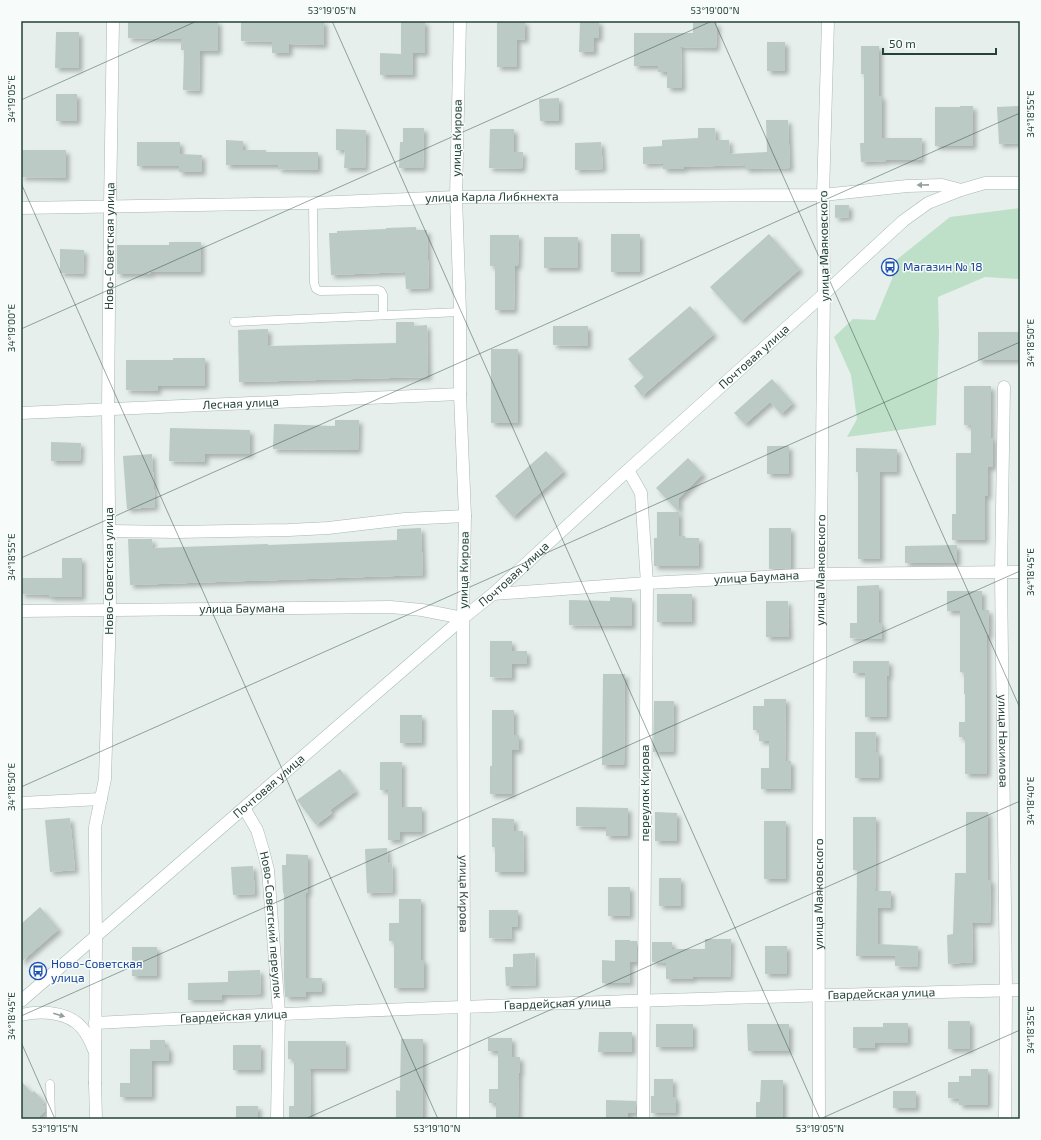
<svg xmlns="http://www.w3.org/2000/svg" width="1041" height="1140" font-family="'Exo 2',sans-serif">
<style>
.green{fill:#bfe0c8}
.building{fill:#bbcac4;filter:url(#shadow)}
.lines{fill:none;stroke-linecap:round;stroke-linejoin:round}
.service-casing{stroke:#a8b8b2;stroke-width:9}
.minor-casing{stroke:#a8b8b2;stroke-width:13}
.tertiary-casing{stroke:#a8b8b2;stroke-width:13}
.secondary-casing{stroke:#a4bbb3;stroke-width:13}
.service{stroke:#fff;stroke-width:8}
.minor{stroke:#fff;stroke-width:12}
.tertiary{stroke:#fff;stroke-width:12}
.secondary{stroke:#fff;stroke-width:12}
.oneway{fill:#92a09c}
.ticks{fill:none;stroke:#24423a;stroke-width:1;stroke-opacity:0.45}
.labels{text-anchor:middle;stroke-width:3;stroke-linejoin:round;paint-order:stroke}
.street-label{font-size:12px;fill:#24423a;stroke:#f7fbf9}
.transit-label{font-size:12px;fill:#164399;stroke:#f7fbf9;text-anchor:start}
.neatline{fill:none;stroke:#24423a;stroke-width:1.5}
.ticks-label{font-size:10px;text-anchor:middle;fill:#24423a}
</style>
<defs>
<filter id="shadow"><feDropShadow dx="3.5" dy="3.5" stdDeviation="2" flood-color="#0004"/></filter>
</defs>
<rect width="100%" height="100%" fill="#e6efeb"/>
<!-- green -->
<path class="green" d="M1020 208V279L985 277 938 297 939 335 936 425 847 437 857 419 851 375 834 337 853 319 875 320 892 279 895 261 950 217Z"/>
<!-- building -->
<path class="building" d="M128 21H218V51H200L199 91 183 90 184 50H181V39L128 38Z
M241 21H324V45L289 44V53H272V42L241 41Z
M401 21H425V53H413V75H380V53L401 54Z
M497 21H525V40L517 39V67H497Z
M580 21H599V38H594V52H579Z
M693 23H717L716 48 681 47 682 88H667V72H658V66H634V33H693Z
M56 32H79V68H55Z
M767 42H785V71H767Z
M861 46H879V96H882V138H922L921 160H886V161L861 162 860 143H864V74H861Z
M56 94H77V121H56Z
M559 98V121H540L539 99Z
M960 106H973V146H935V107H960Z
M1019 106 1020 143 999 144 997 107Z
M766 120H788L790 168 745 169V165L684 167V169H663V163L643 164V147L662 146V140L698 138V128H715L716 140H729L730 154 767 152Z
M403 128H424L423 168H399L400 142H403Z
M336 129 366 130 365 168H344L345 150H336Z
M490 129H514V152H523L522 169 489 168Z
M226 140 243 141V150H266V152H318V170L278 169V165H226Z
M137 142H180V154L202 155V172H179V166H137Z
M601 142 603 169 575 170V143Z
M21 150H66V178L21 177Z
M835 205H849V217L835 218Z
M416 227V230H427L429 288 406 289 405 272 331 275 329 233H337V231L386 229V228Z
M611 234H640V272H611Z
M769 234 800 269 741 321 710 287Z
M490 235H519L518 266H515L514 310H495V266H490Z
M544 237H578V268H544Z
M169 242H201V272H151V274H117V245H169Z
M60 249 84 250 83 274 60 273Z
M690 306 714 334 642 396 634 386 644 377 628 359Z
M396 322H414V326L427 325 428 377 239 382 238 330 268 329V346L396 343Z
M553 326H588V346L553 345Z
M978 332H1020V360H978Z
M491 349H518V423H491Z
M173 358H205V386H158V391L126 390V360H173Z
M772 379 793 403 781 414 770 402 745 424 734 413Z
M964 386H991V438H993V467H988V496H985V540H952V514H956V453H971V425H964Z
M335 420H359L358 450 273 449 274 424 335 426Z
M170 428 250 430V454H205V462L169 461Z
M51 442 81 443 80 461H51Z
M767 446H789V474H767Z
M856 448 897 449V472H880V559H858V472H856Z
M546 451 564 471 513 517 495 496Z
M152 454 155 507 127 509 123 456Z
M688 458 703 474 679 498V536H685V538H699V566H654V538H657V512H679L656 488Z
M421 528 423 575 130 585 128 539H152L153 548 268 544V545L397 540V529Z
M769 528H791V568L769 569Z
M957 545V563H905V546Z
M62 558H82V597H49V595L21 594V578H62Z
M879 585V623H882V639L850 638V623H857V586Z
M947 591H982V610H989V635H987V774H965V737H959V722H965V694H964V673L960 672V611H947Z
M657 594H692V622H657Z
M610 597 632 598V626L569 625V600L610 601Z
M766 601H788L789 637H766Z
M490 641H512V651H527V664H512V678L490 677Z
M853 661H889V676H887V717H865V673H853Z
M603 674H625L624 765H602Z
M764 699H786L785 761H791V789H761V768H769V741H759V730H753V706H764Z
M654 701H674L673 752H653Z
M492 710H514V735H519V750H512V794H490V766H492Z
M400 715H422V743H400Z
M855 732H876L875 752H879V778H855Z
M380 762H402V807H422V832H400V840H388V790H380Z
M340 769 356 791 330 810 332 813 316 825 297 800Z
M576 807 628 808V836H606V827L576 826Z
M655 812 677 813V841H655Z
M966 812H988V880H991L990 923H972L973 962 948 964 947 935 953 934 955 873H966Z
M853 817H876L875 891H891V908H878V944L918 946 917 967 895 966V956H856L857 870H853Z
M70 818 75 870 50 872 45 820Z
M492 818 514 819V831H523L524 872H495V847H492Z
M764 821H786V879H764Z
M387 848 388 864 392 863 393 892 367 893 365 849Z
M286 854 308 855V893H306V978H322V992H306V997H285L284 979V893H283L282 865H286Z
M253 866 255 894 233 895 231 867Z
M659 878H681V906H659Z
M608 887H630V916H608Z
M399 899H421V960H424V988H394V941H389V923H399Z
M40 907 59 929 21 962V924Z
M489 910H518V927H511L512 939 489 938Z
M705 939H731L730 977H693V979H666V963L652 962V942H672V949H705Z
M615 940H630V941H637V962H630V983H602V960L615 961Z
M765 946H787V974H765Z
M132 947H157V976H132Z
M535 953 536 985 506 986 505 967H513V954Z
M260 970 261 994 222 995V1000H188V983L228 982V971Z
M948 1021H970V1049H948Z
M883 1023H908V1043H875V1048H853V1027H883Z
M656 1024H693V1047H656Z
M747 1024H789V1051H748Z
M599 1032H632V1052H598Z
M488 1038H512V1057H520V1073H519L518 1118H496V1103H489V1089H498V1051H488Z
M401 1039H423V1119H396V1090L400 1091Z
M150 1040H165V1047H169V1061H152V1097H120V1083H130V1049H150Z
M288 1041H346V1069H310L311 1119H289V1106H294V1059H288Z
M233 1045H261V1070H233Z
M971 1069H988V1105H959V1099L948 1098V1082H959V1076H971Z
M654 1079H673V1097H676V1113H651V1096H654Z
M761 1080H783V1119H756V1102H760Z
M21 1081 32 1093 34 1091 45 1102 42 1104 45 1108V1111L37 1119H21Z
M893 1091H916V1108H893Z
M606 1100 636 1101V1113H628V1119H606Z
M236 1106H258V1119H236Z"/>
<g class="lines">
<!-- service casing -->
<g class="service-casing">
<path id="service" d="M313 203 314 283 316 289 320 291 378 290 381 291 383 295V315
M234 322 460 312
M50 1084 51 1119"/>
</g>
<!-- minor casing -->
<g class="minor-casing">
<g id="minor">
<path id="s1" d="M460 21 456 197 460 312V394L465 516 463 618 464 1006 463 1119"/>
<path id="s2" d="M1004 387 1001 573 1006 990 1005 1119"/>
<path id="s3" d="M21 413 460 394"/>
<path d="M628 470 641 493 647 583 643 1119"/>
<path d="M109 531 177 532 289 530 328 528 405 519 465 516"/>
<path id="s4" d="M493 594 647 583 820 574 1020 572"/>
<path id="s5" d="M21 611 391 607 422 610 463 618"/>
<path d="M21 803 101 799"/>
<path id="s6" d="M244 808 257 830 263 850 268 870 279 1013 277 1119"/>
<path id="s7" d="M96 937 95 850V827L105 779 110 611 108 409 110 206 113 21"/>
<path id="s8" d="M95 1023C403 1007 712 998 1020 990"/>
<path id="s9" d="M819 1119C818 844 820 569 824 294"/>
</g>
</g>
<!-- tertiary casing -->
<g class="tertiary-casing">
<g id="tertiary">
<path id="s10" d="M21 208 313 203 456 197 823 195 907 186 942 185 961 190"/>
<path d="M824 294 823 195 828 21"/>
<path d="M21 1015C41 1010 69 1012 82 1028 88 1035 91 1042 94 1050"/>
<path d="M95 1083 96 937"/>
</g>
</g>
<!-- secondary casing -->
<g class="secondary-casing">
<g id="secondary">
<path id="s11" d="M21 1001 463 618 493 594 628 470 824 294 903 221 928 203 961 190 985 183H1020"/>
<path d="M95 1083 96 1119"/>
</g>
</g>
<!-- service -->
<use href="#service" class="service"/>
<!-- minor -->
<use href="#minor" class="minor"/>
<!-- tertiary -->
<use href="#tertiary" class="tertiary"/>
<!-- secondary -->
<use href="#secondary" class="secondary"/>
</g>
<!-- one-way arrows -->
<defs><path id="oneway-solid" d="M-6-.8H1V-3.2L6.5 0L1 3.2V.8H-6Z"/></defs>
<g class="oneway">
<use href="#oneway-solid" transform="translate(923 185) rotate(179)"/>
<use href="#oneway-solid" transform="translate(59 1015) rotate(16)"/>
</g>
<!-- ticks -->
<path class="ticks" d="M332 21 820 1119M714 21 1020 708M21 100 197 21M21 183 438 1119M21 329 712 21M21 558 1020 113M21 787 1020 342M21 1016 1020 571M21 1042 55 1119M305 1119 1020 801M820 1119 1020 1030"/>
<!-- icons -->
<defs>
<g id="bus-ring" transform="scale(0.9)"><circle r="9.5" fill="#f7fbf9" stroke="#1a4fb4" stroke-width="1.5"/><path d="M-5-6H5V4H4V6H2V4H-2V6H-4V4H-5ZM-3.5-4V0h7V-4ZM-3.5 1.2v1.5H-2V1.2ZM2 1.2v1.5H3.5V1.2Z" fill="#1a4fb4"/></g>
</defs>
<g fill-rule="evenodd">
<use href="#bus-ring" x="890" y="267"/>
<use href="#bus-ring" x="38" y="971"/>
</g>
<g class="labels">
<!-- street labels -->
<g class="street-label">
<text transform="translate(457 138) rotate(-89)" y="4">улица Кирова</text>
<text dy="4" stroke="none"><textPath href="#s10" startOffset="471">улица Карла Либкнехта</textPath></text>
<text transform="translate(824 246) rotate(-91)" y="4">улица Маяковского</text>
<text dy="4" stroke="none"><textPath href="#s7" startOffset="692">Ново-Советская улица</textPath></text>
<text dy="4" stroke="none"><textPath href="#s11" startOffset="976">Почтовая улица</textPath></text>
<text dy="4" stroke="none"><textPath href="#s3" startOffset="220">Лесная улица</textPath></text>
<text transform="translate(464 570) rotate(-89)" y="4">улица Кирова</text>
<text dy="4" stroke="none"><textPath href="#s9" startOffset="549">улица Маяковского</textPath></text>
<text transform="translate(109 571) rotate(-90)" y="4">Ново-Советская улица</text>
<text dy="4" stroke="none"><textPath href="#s11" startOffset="652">Почтовая улица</textPath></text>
<text dy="4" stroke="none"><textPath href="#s4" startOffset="264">улица Баумана</textPath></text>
<text dy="4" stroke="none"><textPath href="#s5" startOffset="221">улица Баумана</textPath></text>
<text dy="4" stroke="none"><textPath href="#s2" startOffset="354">улица Нахимова</textPath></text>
<text dy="4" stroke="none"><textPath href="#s11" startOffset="328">Почтовая улица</textPath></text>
<text transform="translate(645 793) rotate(-90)" y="4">переулок Кирова</text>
<text dy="4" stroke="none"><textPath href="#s1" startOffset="873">улица Кирова</textPath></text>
<text dy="4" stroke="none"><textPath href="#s9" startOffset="225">улица Маяковского</textPath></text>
<text dy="4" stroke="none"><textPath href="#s6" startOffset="122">Ново-Советский переулок</textPath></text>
<text dy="4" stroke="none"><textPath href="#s8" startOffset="787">Гвардейская улица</textPath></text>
<text dy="4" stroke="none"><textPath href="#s8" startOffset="463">Гвардейская улица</textPath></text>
<text dy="4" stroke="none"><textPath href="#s8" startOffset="139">Гвардейская улица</textPath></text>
</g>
<!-- transit labels -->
<g class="transit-label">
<text x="903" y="271">Магазин № 18</text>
<text x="51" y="968">Ново-Советская<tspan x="51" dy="14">улица</tspan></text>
</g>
</g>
<!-- border -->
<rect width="1041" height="1140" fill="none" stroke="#f7fbf9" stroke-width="44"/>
<!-- scale -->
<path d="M883 48v6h113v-6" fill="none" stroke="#24423a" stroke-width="2"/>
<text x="889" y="48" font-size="12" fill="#24423a" stroke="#f7fbf9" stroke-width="3" paint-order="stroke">50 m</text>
<rect x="22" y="22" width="997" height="1096" class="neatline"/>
<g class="ticks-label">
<text x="332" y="14">53°19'05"N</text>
<text x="715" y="14">53°19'00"N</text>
<text transform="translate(11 99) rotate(-90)" y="4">34°19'05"E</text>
<text transform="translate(1030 114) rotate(-90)" y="4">34°18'55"E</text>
<text transform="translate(11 328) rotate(-90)" y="4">34°19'00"E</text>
<text transform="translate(1030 343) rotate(-90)" y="4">34°18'50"E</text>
<text transform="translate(11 557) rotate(-90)" y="4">34°18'55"E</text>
<text transform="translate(1030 572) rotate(-90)" y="4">34°18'45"E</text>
<text transform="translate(11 787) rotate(-90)" y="4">34°18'50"E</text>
<text transform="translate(1030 801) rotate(-90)" y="4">34°18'40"E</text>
<text transform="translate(11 1016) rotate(-90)" y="4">34°18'45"E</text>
<text transform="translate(1030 1030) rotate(-90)" y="4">34°18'35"E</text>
<text x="55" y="1132">53°19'15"N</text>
<text x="437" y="1132">53°19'10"N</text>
<text x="820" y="1132">53°19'05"N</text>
</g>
</svg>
